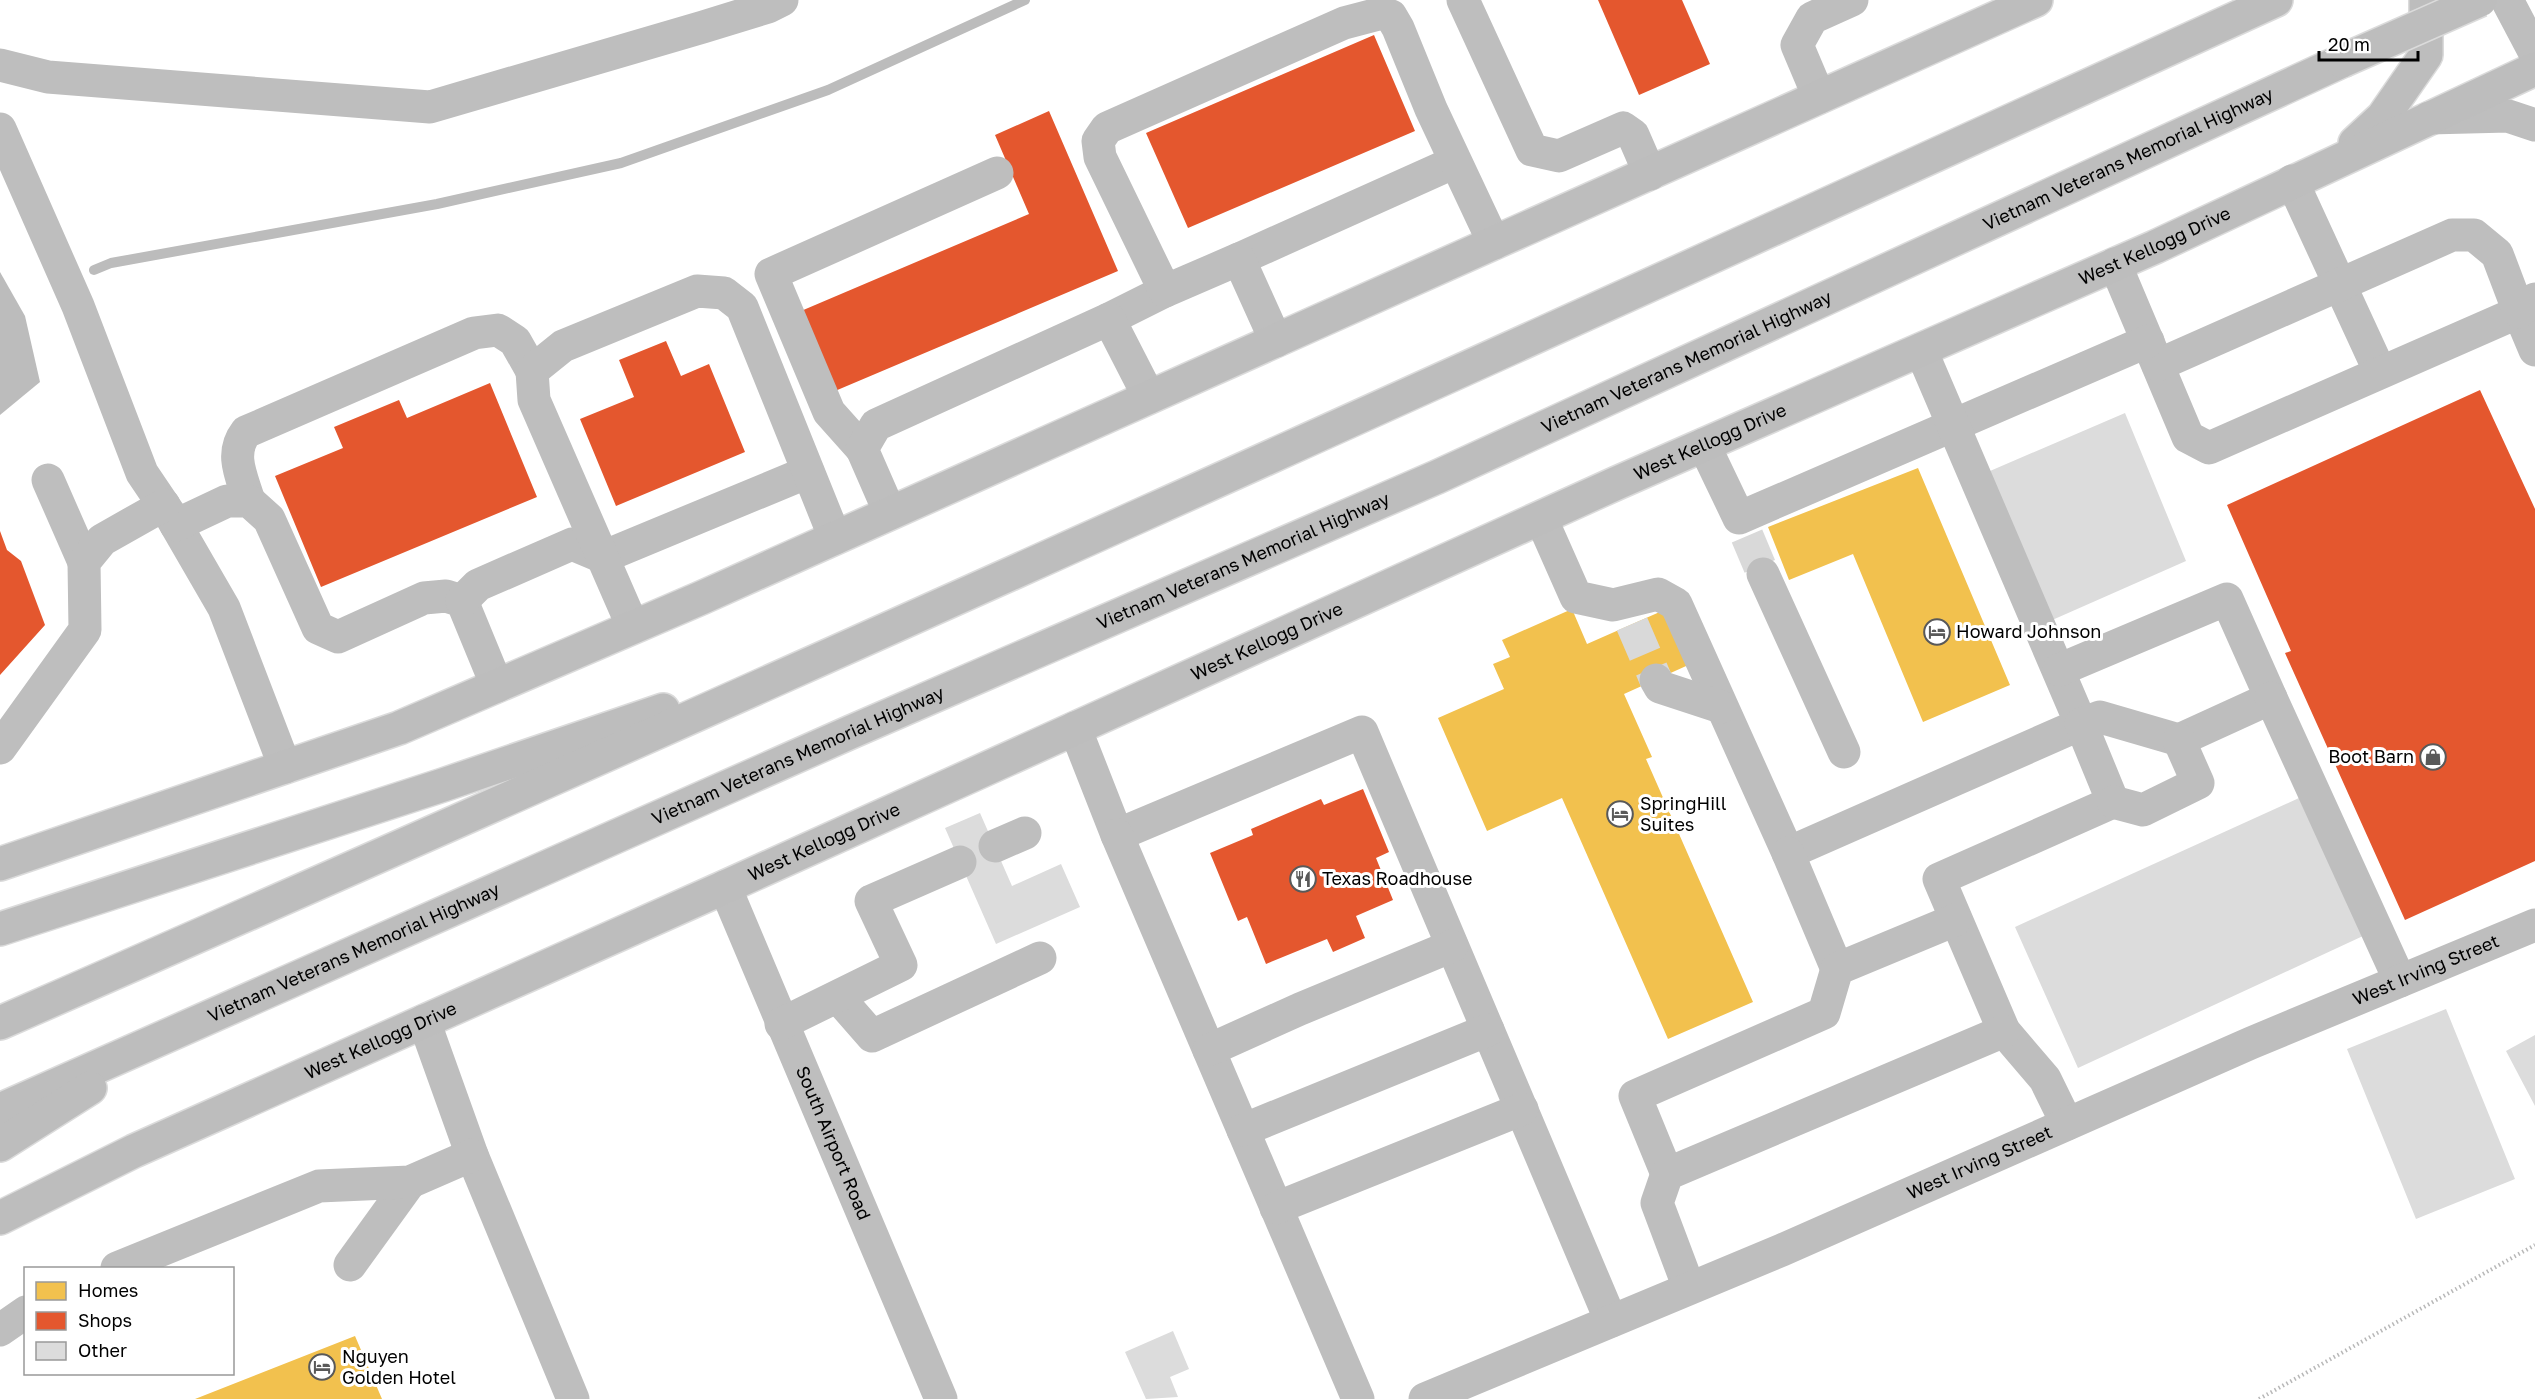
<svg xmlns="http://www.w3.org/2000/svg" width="2535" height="1399" font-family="'Golos Text',sans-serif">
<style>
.water{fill:#bcbcbc}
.homes{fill:#f2c14e}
.shops{fill:#e4572e}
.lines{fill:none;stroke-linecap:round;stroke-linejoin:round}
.stream{stroke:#bcbcbc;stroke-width:10}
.building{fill:#dcdcdc}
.minor-tunnel{stroke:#d9d9d9;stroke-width:33;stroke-dasharray:33 16;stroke-linecap:butt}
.major-casing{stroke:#dbdbdb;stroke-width:36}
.highway-casing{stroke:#dbdbdb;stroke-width:36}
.path{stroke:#b8b8b8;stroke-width:4;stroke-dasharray:1.5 3;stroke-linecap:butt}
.minor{stroke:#bebebe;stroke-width:33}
.major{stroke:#bdbdbd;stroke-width:33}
.highway{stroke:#bdbdbd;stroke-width:33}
.highway-bridge-casing{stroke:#dbdbdb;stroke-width:36;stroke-linecap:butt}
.highway-bridge{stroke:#bdbdbd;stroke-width:33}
.labels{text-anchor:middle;stroke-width:6;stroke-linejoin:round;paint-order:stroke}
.street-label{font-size:18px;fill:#000;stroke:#fff}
.poi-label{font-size:18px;fill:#000;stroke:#fff;text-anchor:start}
</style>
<rect width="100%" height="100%" fill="#fff"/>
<!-- water -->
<path class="water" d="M0 272 25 316 40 382 0 415Z"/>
<!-- homes -->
<path class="homes" d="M1918 468 2010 685 1923 722 1853 554 1789 580 1768 527Z
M1671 607 1695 662 1624 694 1652 757 1646 759 1753 1002 1668 1039 1562 798 1487 831 1438 718 1504 689 1493 664 1510 657 1502 640 1572 609 1587 644Z
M355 1336 382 1399H195Z"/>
<!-- shops -->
<path class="shops" d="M1598 0H1682L1710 64 1639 95Z
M1374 35 1415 131 1188 228 1146 133Z
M1049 111 1118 271 835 391 801 311 1029 214 995 135Z
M666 341 681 376 709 364 745 452 616 506 580 419 634 397 619 360Z
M490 383 537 497 321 587 275 476 343 448 334 427 399 400 407 418Z
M2480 390 2535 509V861L2405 920 2285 653 2291 651 2227 505Z
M0 531 7 550 21 561 45 625 0 675Z
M1363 789 1389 852 1376 858 1393 900 1356 916 1365 938 1333 952 1327 939 1266 964 1247 917 1238 921 1210 853 1253 835 1251 829 1321 799 1324 805Z"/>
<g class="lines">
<!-- stream -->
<path class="stream" d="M94 270 111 263 437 204 621 163 828 90 1025 0"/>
</g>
<!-- building -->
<path class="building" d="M2125 413 2186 561 2050 621 1990 471Z
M2299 798 2363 936 2078 1068 2015 927Z
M980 813 1012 886 1061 864 1080 907 996 944 945 828Z
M2446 1009 2515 1179 2416 1219 2347 1049Z
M2535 1035V1106L2506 1051Z
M1173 1331 1189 1369 1170 1377 1178 1397 1146 1399 1125 1352Z"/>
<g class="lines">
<!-- minor-tunnel -->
<path class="minor-tunnel" d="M1747 536 1763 574
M1632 624 1656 680"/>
<!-- major casing -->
<g class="major-casing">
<g id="major">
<path d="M2355 143 2383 117 2426 55V0"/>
<path d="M0 864 399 728 701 598 2036 0"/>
<path id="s3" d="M0 1218 134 1151 725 887 1617 483 2155 247 2535 69"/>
</g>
</g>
<!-- highway casing -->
<g class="highway-casing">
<g id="highway">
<path d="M0 929 443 785 663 710"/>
<path d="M0 1023C762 689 1519 345 2276 0"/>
<path id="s4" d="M0 1110 851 732 1437 477 2342 61"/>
<path d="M0 1145 90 1088"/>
</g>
</g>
<!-- path -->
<path class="path" d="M2259 1399 2535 1245"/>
<!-- minor -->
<g class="minor">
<path d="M1463 0 1532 150 1559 156 1623 128 1633 135 1650 174"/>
<path d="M2507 0 2535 53"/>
<path d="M0 65 48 77 430 107 703 27 768 7 782 0"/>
<path d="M1819 97 1797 45 1812 18 1852 0"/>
<path d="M2429 118 2508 116 2535 125"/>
<path d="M0 129 78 306 142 473 169 513 224 608 285 767"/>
<path d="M2292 181 2380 372"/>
<path d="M1239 259 1455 162"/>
<path d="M2115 264 2188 437 2209 448 2519 312 2535 350"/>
<path d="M1109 319 1165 291"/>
<path d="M1276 341 1239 259 1165 291 1100 157 1098 141 1107 128 1344 23 1382 13 1391 16 1398 28 1431 109 1494 243"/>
<path d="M2158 365 2452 235H2474L2497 254 2519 312 2535 299"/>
<path d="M1704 445 1739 518 2148 341"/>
<path d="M862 449 829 412 771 274 997 173"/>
<path d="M48 480 84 562"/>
<path d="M249 501C242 477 229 454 246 432L474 333 498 330 515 341 532 371"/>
<path d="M890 513 862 449 876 425 1109 319 1149 397"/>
<path d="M1541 518 1576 597 1613 605 1658 594 1676 604 1788 853 2081 724 1921 350"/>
<path d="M176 525 227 501H249L269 519 318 628 338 637 424 598 446 596 462 601 497 686"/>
<path d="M1763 574 1844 752"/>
<path d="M462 601 478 585 572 544 603 557 808 472"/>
<path d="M633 627 534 400 532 371 563 346 697 291 724 293 742 307 835 538"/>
<path d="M2059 670 2227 599 2271 698 2179 740 2100 717 2081 724 2113 802 1939 879 2004 1031 2045 1079 2067 1124"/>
<path d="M1656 680 1660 687 1721 707"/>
<path d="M2271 698 2400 981"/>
<path d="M1075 728 1117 835 1362 732 1611 1321"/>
<path d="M0 748 85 630 84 562 102 540 164 505"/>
<path d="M2113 802 2143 810 2198 783 2179 740"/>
<path d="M1117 835 1358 1399"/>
<path d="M995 846 1025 833"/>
<path d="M1788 853 1837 969"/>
<path id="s1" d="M725 887 941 1399"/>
<path d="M838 997 872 1036 1040 958"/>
<path d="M424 1021 472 1155 573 1399"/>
<path d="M781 1024 901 965 871 901 960 862"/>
<path d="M1209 1050 1300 1009 1452 946"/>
<path d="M1243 1130 1488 1030"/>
<path d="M1667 1174 1635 1096 1824 1013 1837 969 1955 920"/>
<path d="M1276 1208 1522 1109"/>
<path d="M350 1265 410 1182"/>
<path d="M117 1268 319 1186 410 1182 472 1155"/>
<path d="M1689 1288 1657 1203 1667 1174 2004 1031"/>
<path d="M0 1330 26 1312"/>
<path id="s2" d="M1425 1399 1782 1250 2251 1043 2535 925"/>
</g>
<!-- major -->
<use href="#major" class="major"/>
<!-- highway -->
<use href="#highway" class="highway"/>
<!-- highway-bridge casing -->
<g class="highway-bridge-casing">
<path id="highway-bridge" d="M2342 61 2480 0"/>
</g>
<!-- highway-bridge -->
<use href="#highway-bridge" class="highway-bridge"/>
</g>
<!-- icons -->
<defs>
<g id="hotel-ring" transform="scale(1.35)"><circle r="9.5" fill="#fff" stroke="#595959" stroke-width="1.5"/><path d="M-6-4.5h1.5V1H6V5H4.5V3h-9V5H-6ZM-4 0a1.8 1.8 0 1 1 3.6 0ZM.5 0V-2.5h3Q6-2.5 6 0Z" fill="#595959"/></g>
<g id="shop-ring" transform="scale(1.35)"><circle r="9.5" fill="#fff" stroke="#595959" stroke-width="1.5"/><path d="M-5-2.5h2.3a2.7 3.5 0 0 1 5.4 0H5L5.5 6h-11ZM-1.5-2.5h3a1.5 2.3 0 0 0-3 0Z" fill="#595959"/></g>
<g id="restaurant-ring" transform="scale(1.35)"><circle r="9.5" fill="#fff" stroke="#595959" stroke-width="1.5"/><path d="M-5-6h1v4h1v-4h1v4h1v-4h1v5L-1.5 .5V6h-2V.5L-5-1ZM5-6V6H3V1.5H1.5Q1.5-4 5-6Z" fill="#595959"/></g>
</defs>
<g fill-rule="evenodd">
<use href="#hotel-ring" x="1937" y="632"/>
<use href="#shop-ring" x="2433" y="757"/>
<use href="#hotel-ring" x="1620" y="814"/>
<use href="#restaurant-ring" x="1303" y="879"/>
<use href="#hotel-ring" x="322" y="1367"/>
</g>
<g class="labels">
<!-- street labels -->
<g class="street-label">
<text dy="6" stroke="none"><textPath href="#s4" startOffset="2331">Vietnam Veterans Memorial Highway</textPath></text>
<text dy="6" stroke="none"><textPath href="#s3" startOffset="2364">West Kellogg Drive</textPath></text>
<text dy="6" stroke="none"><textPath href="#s4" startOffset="1845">Vietnam Veterans Memorial Highway</textPath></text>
<text dy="6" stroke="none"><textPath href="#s3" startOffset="1878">West Kellogg Drive</textPath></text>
<text dy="6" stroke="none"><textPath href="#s4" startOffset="1359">Vietnam Veterans Memorial Highway</textPath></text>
<text dy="6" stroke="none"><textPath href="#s3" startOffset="1392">West Kellogg Drive</textPath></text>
<text dy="6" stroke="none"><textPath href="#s4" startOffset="873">Vietnam Veterans Memorial Highway</textPath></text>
<text dy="6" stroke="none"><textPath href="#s3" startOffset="906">West Kellogg Drive</textPath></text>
<text dy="6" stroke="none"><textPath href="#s4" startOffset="387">Vietnam Veterans Memorial Highway</textPath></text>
<text dy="6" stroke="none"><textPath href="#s2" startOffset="1089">West Irving Street</textPath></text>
<text dy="6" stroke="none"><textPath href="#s3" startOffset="420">West Kellogg Drive</textPath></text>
<text dy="6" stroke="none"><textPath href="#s1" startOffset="278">South Airport Road</textPath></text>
<text dy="6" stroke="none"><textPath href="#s2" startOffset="603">West Irving Street</textPath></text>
</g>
<!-- poi labels -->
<g class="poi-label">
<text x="1956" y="638">Howard Johnson</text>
<text x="2414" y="763" text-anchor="end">Boot Barn</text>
<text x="1640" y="810">SpringHill<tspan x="1640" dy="21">Suites</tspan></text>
<text x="1322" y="885">Texas Roadhouse</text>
<text x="342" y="1363">Nguyen<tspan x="342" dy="21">Golden Hotel</tspan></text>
</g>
</g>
<!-- legend -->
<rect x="24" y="1267" width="210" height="108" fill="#ffffff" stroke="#999999" stroke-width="1.5"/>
<rect x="36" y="1282" width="30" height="18" fill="#f2c14e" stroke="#999999" stroke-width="1.5"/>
<text x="78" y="1297" font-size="18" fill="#000000">Homes</text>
<rect x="36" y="1312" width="30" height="18" fill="#e4572e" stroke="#999999" stroke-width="1.5"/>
<text x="78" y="1327" font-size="18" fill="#000000">Shops</text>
<rect x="36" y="1342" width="30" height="18" fill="#dcdcdc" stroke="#999999" stroke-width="1.5"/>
<text x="78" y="1357" font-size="18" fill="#000000">Other</text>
<!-- scale -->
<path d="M2319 51v9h99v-9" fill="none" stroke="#000000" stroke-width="3"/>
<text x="2328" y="51" font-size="18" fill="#000000" stroke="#ffffff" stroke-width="4.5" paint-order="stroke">20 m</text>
</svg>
